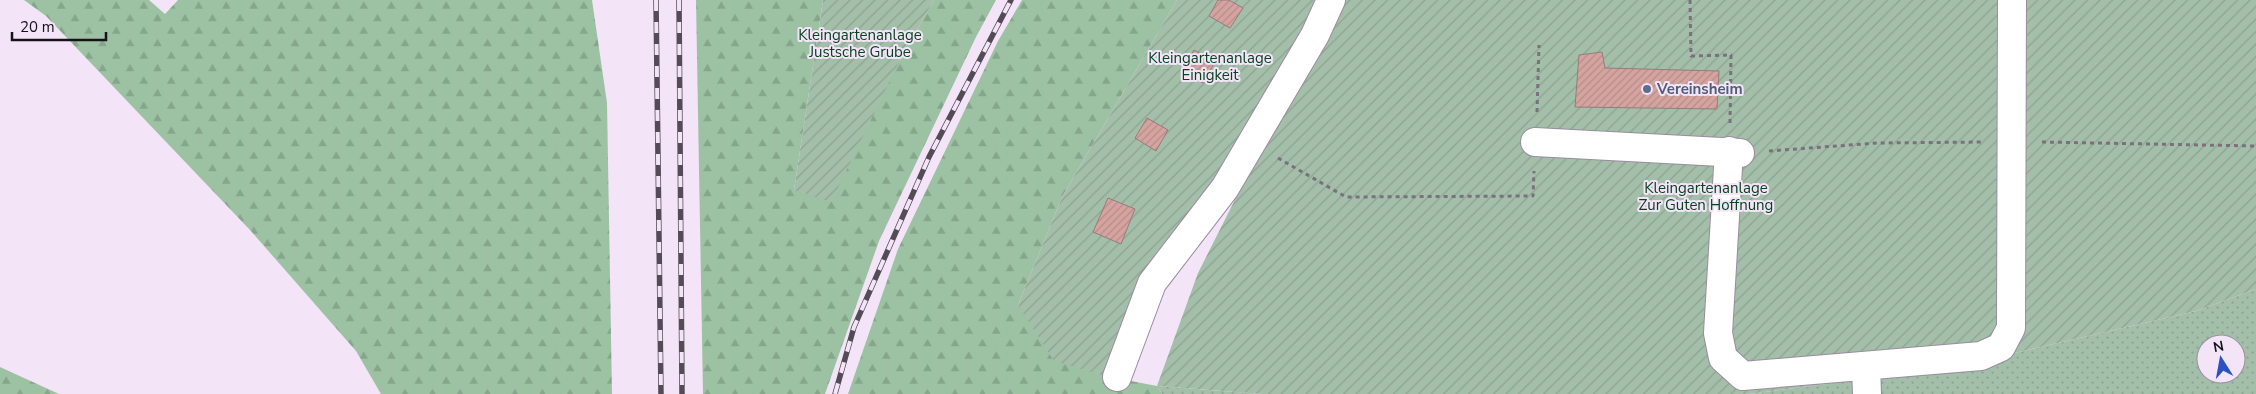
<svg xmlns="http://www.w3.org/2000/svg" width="2256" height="394" font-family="'Nunito Sans',sans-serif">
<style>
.grass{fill:url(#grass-dots);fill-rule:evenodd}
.forest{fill:url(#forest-firs)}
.garden{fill:url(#garden-furrows)}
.building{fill:url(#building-hatch);stroke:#957c7b}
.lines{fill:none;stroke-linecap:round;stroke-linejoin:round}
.minor-casing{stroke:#9a8c9e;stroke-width:30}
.path{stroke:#7a717d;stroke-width:3;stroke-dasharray:4 4;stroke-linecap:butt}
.minor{stroke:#fff;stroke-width:28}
.rail-casing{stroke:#534b55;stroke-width:5.5}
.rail{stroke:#f3e4f8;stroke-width:4;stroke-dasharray:11;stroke-linecap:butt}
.service-dot{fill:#5c6f8a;stroke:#f3e4f8;stroke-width:2}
.labels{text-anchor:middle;stroke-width:4;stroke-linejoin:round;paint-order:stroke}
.park-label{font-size:15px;fill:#06431c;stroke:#f3e4f8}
.service-label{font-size:15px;font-weight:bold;fill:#4e5e75;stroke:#f3e4f8;text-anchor:start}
</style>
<defs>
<pattern id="grass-dots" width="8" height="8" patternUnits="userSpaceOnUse" patternTransform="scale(1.25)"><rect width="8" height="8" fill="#a4bfa9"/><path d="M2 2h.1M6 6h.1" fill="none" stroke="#8ca391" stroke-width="1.8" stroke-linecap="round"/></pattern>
<pattern id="forest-firs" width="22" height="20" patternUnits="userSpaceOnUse" patternTransform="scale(1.25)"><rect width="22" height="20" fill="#9dc2a3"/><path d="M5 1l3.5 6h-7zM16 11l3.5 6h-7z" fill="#86a68c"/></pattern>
<pattern id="garden-furrows" width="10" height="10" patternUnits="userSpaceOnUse" patternTransform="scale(1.25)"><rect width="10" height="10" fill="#a4bfa9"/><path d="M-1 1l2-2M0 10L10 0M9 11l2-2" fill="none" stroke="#8ca391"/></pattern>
<pattern id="building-hatch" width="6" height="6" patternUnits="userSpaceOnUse" patternTransform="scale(1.25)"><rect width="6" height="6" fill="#d5a4a1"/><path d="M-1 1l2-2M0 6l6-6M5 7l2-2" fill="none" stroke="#b68c8a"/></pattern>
</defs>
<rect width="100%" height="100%" fill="#f3e4f8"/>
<!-- grass -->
<path class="grass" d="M2256 289V394H1749L1849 381 1997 357 2196 311ZM2206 344H2236V374H2206Z
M1157 386 1262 394H1162Z"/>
<!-- forest -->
<path class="forest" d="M24 0H149L165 14 178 0H592L607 103 612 394H381L356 351 250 230 46 16Z
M696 0H823L794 190 900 60 934 0H996L976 37 879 241 825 394H703Z
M1022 0H1177L1062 197 1018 305 1105 376 1157 386 1162 394H848L898 249 998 41Z
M0 367 59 394H0Z"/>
<!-- garden -->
<path class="garden" d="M823 0H934L900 60 831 202 794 190Z
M1177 0H1319L1305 31 1105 376 1054 361 1018 305 1062 197Z
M1345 0H2256V289L2196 311 1997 357 1879 377 1749 394H1262L1157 386 1198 273 1258 154Z"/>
<!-- building -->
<path class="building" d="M1218 0H1229L1243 8 1230 28 1209 16Z
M1194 50 1215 62 1203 83 1181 71Z
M1602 52 1605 68 1719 71 1717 109 1575 107 1579 55Z
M1147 118 1168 130 1156 151 1135 138Z
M1108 198 1135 209 1121 244 1093 232Z"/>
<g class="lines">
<!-- minor casing -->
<g class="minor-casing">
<path id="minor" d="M1535 142 1740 153
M1729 151 1718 333 1723 358 1743 376 1981 356 2001 347 2011 328 2012 0
M1866 366 1867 394
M1117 377 1152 283 1225 188 1315 35 1331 0"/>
</g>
<!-- path -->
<path class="path" d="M1690 0 1691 56 1731 55 1730 123
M1537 112 1539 45
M2042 142 2256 146
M1769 151 1877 143 1983 142
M1278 158 1346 197 1533 196 1534 171"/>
<!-- minor -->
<use href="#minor" class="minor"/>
<!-- rail casing -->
<g class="rail-casing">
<path id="rail" d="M656 0 661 394
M679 0 682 394
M835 394 854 327 929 157 1011 0"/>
</g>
<!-- rail -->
<use href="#rail" class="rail"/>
</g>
<!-- markers -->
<circle class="service-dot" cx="1647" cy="89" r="5"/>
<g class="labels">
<!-- park labels -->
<g class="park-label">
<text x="860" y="40">Kleingartenanlage<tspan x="860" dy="17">Justsche Grube</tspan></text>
<text x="1210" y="63">Kleingartenanlage<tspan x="1210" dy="17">Einigkeit</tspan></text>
<text x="1706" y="193">Kleingartenanlage<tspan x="1706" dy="17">Zur Guten Hoffnung</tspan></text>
</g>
<!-- service labels -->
<g class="service-label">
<text x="1657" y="94">Vereinsheim</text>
</g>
</g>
<!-- north arrow -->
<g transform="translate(2221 359) rotate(349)"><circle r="24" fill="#f3e4f8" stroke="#9b909f"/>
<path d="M0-4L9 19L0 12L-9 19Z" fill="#2b52c1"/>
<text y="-8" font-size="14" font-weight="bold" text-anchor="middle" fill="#171219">N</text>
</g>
<!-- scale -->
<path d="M12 32v8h94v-8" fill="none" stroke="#171219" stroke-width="2.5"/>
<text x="20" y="32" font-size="15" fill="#171219" stroke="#f3e4f8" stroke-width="4" paint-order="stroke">20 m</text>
</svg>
